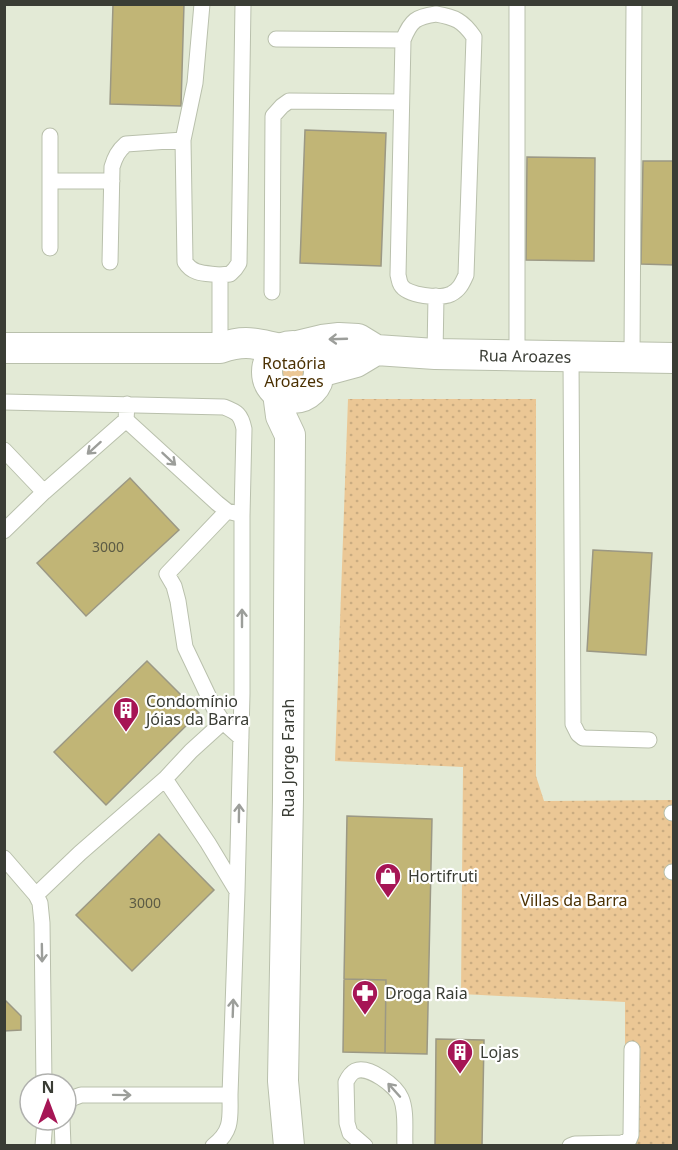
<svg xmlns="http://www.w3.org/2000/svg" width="678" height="1150" font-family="'Noto Sans',sans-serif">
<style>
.green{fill:#ebc795}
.park{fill:url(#park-dots)}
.building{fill:#c1b576;stroke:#9b9884;stroke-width:1.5}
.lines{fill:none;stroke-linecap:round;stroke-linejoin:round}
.service-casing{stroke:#b9c0ac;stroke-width:17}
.minor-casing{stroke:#b9c0ac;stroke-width:32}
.service{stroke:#fff;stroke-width:15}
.minor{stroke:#fff;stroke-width:30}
.oneway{stroke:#9c9e9a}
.labels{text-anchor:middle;stroke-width:4.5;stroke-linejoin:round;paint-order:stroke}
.number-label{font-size:14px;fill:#5c5b45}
.street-label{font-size:16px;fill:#3a3d35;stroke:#fff}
.park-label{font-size:16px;fill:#4b3103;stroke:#fff}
.poi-label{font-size:16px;fill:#3a3d35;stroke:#fff;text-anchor:start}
</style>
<defs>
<pattern id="park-dots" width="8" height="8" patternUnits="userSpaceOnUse" patternTransform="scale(1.5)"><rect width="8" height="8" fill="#ebc795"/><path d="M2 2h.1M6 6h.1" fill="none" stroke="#caac81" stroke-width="1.8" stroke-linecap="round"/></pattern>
</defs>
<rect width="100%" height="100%" fill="#e3ead6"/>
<!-- green -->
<path class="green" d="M282 357 305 358 310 363V380L302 388 291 390 277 380 276 368Z"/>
<!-- park -->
<path class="park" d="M348 399H536V776L544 801 673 800V1145H625V1002L461 994 463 767 335 761Z"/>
<!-- building -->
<path class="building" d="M113 4H184L181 106 110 104Z
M305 130 386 133 381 266 300 263Z
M527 157 595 158 594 261 526 260Z
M643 161H674V265L641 264Z
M130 478 179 530 86 616 37 563Z
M593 550 652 553 646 655 587 651Z
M147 661 199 713 106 805 54 752Z
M347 816 432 819 427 1054 385 1053 386 980 344 979Z
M159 834 214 890 132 971 76 915Z
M344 979 386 980 385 1053 343 1052Z
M4 999 21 1016V1030L4 1031Z
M436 1039 484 1040 482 1146H435Z"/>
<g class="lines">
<!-- service casing -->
<g class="service-casing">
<path id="service" d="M202 4 195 83 183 140 185 262C193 275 206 273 220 275V348
M436 14C455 17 463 21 474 37L466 275C462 284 459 290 451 294 440 299 407 296 401 285 399 282 399 278 398 275L403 40C411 20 416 17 436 14Z
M276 39 403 40
M50 136V248
M51 181H112
M110 262 112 167C115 157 118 151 126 144L183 140
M220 275 230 274 235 269 239 263 243 4
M272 292 273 116 282 106 289 101 401 102
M435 354 436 296
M517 356V4
M571 357 573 724 578 734 583 738 649 740
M632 358 634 4
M4 402 224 407C237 412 241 414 244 429L242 516V694L237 891 230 1095H81L73 1098 66 1104
M126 420 217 503 227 511 235 513
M4 450 44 492
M227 511 167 574 174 586 178 601 185 647 215 710 223 722 241 738
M4 531 44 492 126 420 127 404
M223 722 191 751 165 779 208 843 237 891
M672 813H674
M4 858 36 895 40 903 42 923 44 1084
M672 872H674
M36 895 80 853 165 779
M62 1120 63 1146
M43 1146 45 1120
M213 1146C233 1131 230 1117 230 1095
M365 1146 350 1133 347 1123 346 1082C348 1078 351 1073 355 1071 369 1065 396 1086 401 1098 407 1112 404 1131 405 1146
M570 1146 575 1144 622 1143 629 1140 631 1135 632 1049"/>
</g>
<!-- minor casing -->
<g class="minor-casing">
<path id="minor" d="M297 346 322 340 339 338 358 339 376 350 435 354 674 358
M267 372a26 26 0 1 1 52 0a26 26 0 1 1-52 0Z
M4 348H220C247 339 255 344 282 349
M319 372 356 362 376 350
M278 393 281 416 290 435 288 799 283 1081 289 1146"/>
</g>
<!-- service -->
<use href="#service" class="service"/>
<!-- minor -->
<use href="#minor" class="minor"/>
</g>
<!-- one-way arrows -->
<defs><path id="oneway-shaft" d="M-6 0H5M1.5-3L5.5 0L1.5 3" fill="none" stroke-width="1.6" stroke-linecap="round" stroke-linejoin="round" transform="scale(1.5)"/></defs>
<g class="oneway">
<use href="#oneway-shaft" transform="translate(338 339) rotate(178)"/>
<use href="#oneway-shaft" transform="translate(94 448) rotate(138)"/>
<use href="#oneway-shaft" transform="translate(169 459) rotate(43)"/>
<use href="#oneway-shaft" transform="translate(242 618) rotate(-90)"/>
<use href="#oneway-shaft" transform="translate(239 813) rotate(-89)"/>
<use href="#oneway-shaft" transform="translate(42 953) rotate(89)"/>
<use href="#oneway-shaft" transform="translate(233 1008) rotate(-88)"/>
<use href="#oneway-shaft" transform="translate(394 1090) rotate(-132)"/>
<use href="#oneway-shaft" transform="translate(122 1095) rotate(1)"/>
</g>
<!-- icons -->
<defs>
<g id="building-pin" transform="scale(1.35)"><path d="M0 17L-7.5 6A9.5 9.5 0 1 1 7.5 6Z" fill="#a61555" stroke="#fff"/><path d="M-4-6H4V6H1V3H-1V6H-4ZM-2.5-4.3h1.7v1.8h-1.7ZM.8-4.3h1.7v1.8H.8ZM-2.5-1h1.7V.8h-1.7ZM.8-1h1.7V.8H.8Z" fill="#fff"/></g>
<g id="shop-pin" transform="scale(1.35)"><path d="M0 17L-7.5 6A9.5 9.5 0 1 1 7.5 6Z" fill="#a61555" stroke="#fff"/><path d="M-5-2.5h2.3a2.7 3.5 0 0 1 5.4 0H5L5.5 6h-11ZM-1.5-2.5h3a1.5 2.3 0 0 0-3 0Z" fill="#fff"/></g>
<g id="pharmacy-pin" transform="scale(1.35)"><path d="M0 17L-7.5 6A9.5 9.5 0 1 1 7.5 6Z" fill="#a61555" stroke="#fff"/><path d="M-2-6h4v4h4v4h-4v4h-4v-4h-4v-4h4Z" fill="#fff"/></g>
</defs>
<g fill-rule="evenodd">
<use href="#building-pin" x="126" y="710"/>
<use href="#shop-pin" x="388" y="876"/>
<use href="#pharmacy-pin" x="365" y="993"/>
<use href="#building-pin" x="460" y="1052"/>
</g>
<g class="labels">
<!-- number labels -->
<g class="number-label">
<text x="108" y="552">3000</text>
<text x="145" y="908">3000</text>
</g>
<!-- street labels -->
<g class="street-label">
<text transform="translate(525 356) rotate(1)" y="6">Rua Aroazes</text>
<text transform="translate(288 758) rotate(-90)" y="6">Rua Jorge Farah</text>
</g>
<!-- park labels -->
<g class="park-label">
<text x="294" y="369">Rotaória<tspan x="294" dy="18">Aroazes</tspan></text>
<text x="574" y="906">Villas da Barra</text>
</g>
<!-- poi labels -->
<g class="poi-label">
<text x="146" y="707">Condomínio<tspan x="146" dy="18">Jóias da Barra</tspan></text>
<text x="408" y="882">Hortifruti</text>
<text x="385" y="999">Droga Raia</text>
<text x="480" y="1058">Lojas</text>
</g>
</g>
<!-- border -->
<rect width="678" height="1150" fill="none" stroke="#3a3d35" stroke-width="12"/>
<!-- north arrow -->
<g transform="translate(48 1102)"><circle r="28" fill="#ffffff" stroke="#b0b1ae" stroke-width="1.5"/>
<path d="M0-4.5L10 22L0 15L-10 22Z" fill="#a61555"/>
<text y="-9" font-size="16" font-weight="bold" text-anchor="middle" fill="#3a3d35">N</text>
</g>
</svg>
